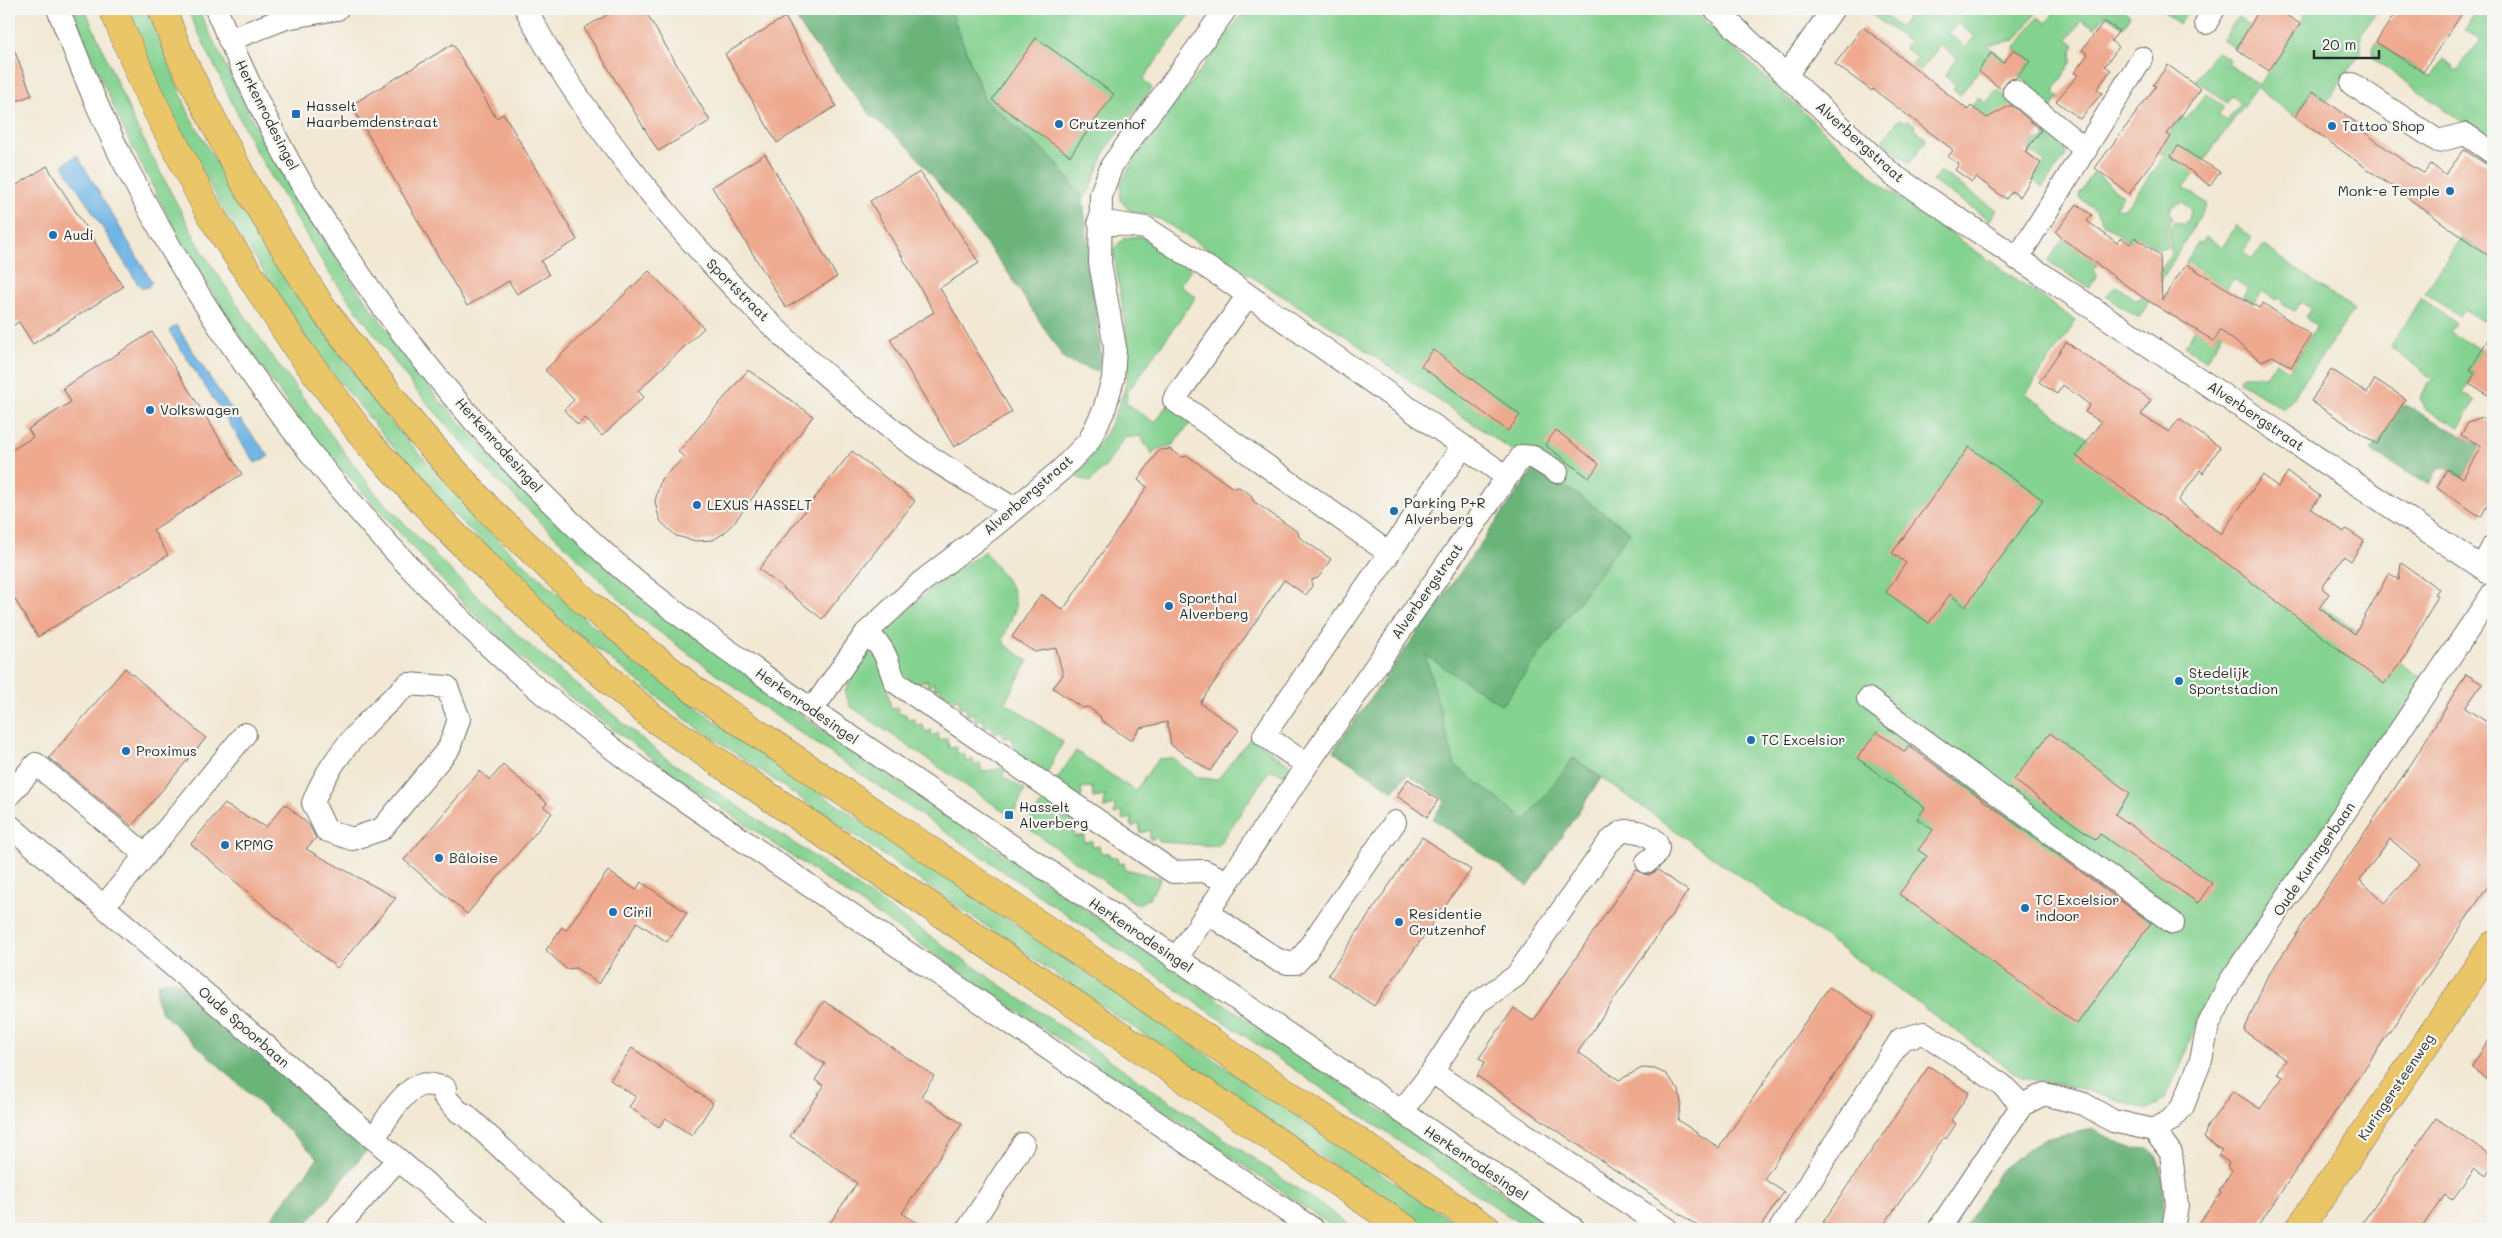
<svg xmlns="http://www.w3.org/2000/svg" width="2502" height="1238" font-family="Mali,sans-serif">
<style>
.green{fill:#84d290;stroke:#587e5e;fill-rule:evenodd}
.forest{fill:#6bb47a;stroke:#4b7052}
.water{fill:#6fb5e6;stroke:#4d7088}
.building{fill:#eea98e;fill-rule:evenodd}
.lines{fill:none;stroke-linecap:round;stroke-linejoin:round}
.minor-casing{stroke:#716d66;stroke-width:24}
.major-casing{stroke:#716d66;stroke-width:29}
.highway-casing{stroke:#716d66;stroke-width:29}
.minor{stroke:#fff;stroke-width:22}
.major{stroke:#eac669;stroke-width:28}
.highway{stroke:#eac669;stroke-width:28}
.poi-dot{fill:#1f6fb2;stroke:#f6f6f2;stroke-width:2}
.labels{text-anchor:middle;stroke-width:4.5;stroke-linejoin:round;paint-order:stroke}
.poi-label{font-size:14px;fill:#2b2b2b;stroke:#f6f6f2;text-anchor:start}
.street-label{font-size:14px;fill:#2b2b2b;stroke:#f6f6f2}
</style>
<rect width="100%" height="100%" fill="#f6f6f2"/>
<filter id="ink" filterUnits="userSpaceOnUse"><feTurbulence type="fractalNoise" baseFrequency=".02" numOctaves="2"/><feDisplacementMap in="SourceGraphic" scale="10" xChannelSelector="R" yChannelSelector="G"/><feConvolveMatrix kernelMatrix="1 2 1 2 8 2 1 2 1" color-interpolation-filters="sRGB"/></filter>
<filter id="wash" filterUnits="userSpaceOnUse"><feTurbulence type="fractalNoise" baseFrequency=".0096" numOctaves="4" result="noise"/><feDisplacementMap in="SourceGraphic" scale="20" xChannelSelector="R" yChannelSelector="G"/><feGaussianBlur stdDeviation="1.12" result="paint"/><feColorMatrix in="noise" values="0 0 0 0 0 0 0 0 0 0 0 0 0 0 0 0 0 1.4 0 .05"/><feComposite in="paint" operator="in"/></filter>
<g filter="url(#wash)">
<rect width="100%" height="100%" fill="#f2e8d3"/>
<!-- green -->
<path class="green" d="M71 9H85L136 126 202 251 271 355 376 494 454 574 521 638 664 757 807 852 1356 1229H1336L681 780 537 672 461 601 305 428 244 342 183 246 123 128Z
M127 9H147L189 114 266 251 388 419 506 548 615 645 745 744 918 858 1463 1229H1426L687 720 562 621 424 485 314 350 221 206 163 97Z
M187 9H198L248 112 308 214 356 287 438 399 527 492 817 727 1556 1229H1528L745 695 635 614 489 472 418 393 329 273 253 146Z
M950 9H1194L1143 79 1152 88 1106 149 1090 189 1083 199 1057 163 985 100Z
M1246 9H1692L1883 186 2076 321 2026 394 2423 679 2356 790 2237 949 2199 1014 2181 1065 2165 1099 2148 1110 2078 1088 2022 1078 1574 758 1526 822 1455 765 1425 655 1630 531 1327 324 1160 219 1130 211 1120 200 1121 183 1133 161Z
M1864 9H1876L1900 27 1915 9H2031L2036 13 2015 40 1987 45 2005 60 2003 63 1991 54 1960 95 1953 90 1956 85 1945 76 1957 58 1940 45 1919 73 1912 65 1918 58 1905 48 1909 42ZM1957 23 1975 36 1966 47 1949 34Z
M2057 9H2122L2131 16 2123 27 2105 15 2095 28 2082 20 2068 39 2075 45 2071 52 2072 61 2055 89V94L2059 97 2051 108 2027 93V82L2019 76 2030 61 2014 49 2038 17 2046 23Z
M2162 9H2190L2179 25Z
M2304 9H2379L2361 34V52L2327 101 2312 91 2295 117 2257 88 2184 187 2207 204 2139 318 2106 296 2116 286 2136 300 2143 297 2171 255 2169 234 2171 225 2174 222 2183 223 2189 220 2191 209 2183 202 2172 206 2170 212 2173 219C2165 227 2166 237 2168 247L2159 250 2137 235 2131 243 2104 224 2095 210 2080 198 2079 194 2094 172 2123 196 2115 208 2125 209 2164 156 2157 151 2181 116 2186 120 2206 94 2224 107 2218 115 2227 121 2241 103 2232 96 2227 103 2196 80 2216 51 2229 59 2227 63 2259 85 2300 24 2305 15 2302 13Z
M2478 9H2493V144L2373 58 2372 48 2376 42 2431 78 2444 59 2457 70 2481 40 2465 29Z
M2238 17 2250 26 2236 49 2223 40Z
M1997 89 2016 104 2001 127 1951 133 1978 97 1986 103Z
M1899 119 1903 122 1907 120 1915 125 1914 129 1925 137 1926 141 1910 163 1882 141Z
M2047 131 2064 139 2066 155 2043 187 2032 180 2045 162 2028 150 2034 140H2044Z
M1940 171 1997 210 1990 220 1932 181Z
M2236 225 2252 237 2243 252 2253 260 2263 245 2354 310 2284 410 2239 381 2242 376H2266L2276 362 2289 371 2317 326 2305 318 2311 308 2300 302 2294 311 2283 304 2284 302 2278 298 2276 300 2262 291 2254 303 2243 297 2248 288 2233 279 2227 289 2200 274 2201 271 2188 263 2185 264 2198 242 2202 243 2206 237 2223 247Z
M1141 236 1191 269 1180 285 1196 297 1127 393 1126 403 1155 423 1167 405 1191 422 1173 445 1158 449 1152 455 1140 436 1124 438 1106 466 1090 482 1076 477C1097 448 1118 418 1126 383 1133 352 1118 283 1113 249L1124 238Z
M2461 237 2491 257 2493 253V313L2488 320 2482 321 2464 309 2459 316 2425 293Z
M2063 239 2097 264 2094 270 2096 276 2089 288 2048 261Z
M2421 298 2456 323 2450 332 2482 351 2470 370 2475 373 2463 393 2475 401 2459 428 2424 408 2420 398 2429 382 2434 380 2390 347Z
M2195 329 2214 340 2221 329 2224 331 2206 361 2185 346Z
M985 551 1012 588 1016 607 1003 639 1005 645 1028 661 1005 702 1063 742 1045 777 1017 758 1012 737 1003 738 1002 730 993 734 992 725 984 728V719L975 722 974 713 967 716 966 706 960 708 959 699 949 702 948 694 942 695 940 687 934 689V682L928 688 927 680 914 684 897 669 893 648 884 634 926 592Z
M868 651 881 657 891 709 898 708V714H906L907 720 915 719V726L923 725 925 732 932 730 931 736 938 733 939 740 947 738 949 748 956 747 957 754 965 753V762L973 759 974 766 980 763 982 772 1007 767 1002 776 1025 790 1012 817 850 706 845 691 852 675Z
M1251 737 1293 767 1286 775 1270 770 1218 846 1160 842 1156 837 1150 840V830L1141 833 1139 824 1131 827 1132 818 1123 820 1122 811 1114 815 1115 805 1104 808 1105 796 1093 798 1092 787 1081 788 1082 796 1078 798 1055 782 1076 751 1135 791 1158 759 1172 758 1199 778 1218 779Z
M1044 800 1067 820 1072 814 1080 819 1067 825 1073 827 1069 830H1074L1075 837 1084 835V842L1092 841V847L1099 846 1101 853H1109V858L1117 857 1118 864 1124 863 1125 869 1161 878 1150 897 1138 905 1025 826Z"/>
<!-- forest -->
<path class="forest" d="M790 9H950L985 100 1057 163 1083 199 1101 356 1098 372 1065 360 1005 268 911 149 871 115 806 34Z
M2403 404 2481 446 2463 478 2445 468 2438 469 2429 485 2371 451Z
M1536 466 1630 532 1502 705 1425 655 1455 765 1526 821 1573 758 1601 778 1528 886 1433 819 1445 800 1408 774 1393 791 1333 751Z
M174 980 306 1094 367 1150 302 1229H263L318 1158 161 1012 156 999 158 983Z
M2093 1129C2105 1136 2118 1144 2131 1148 2138 1149 2145 1147 2150 1150 2168 1162 2164 1211 2161 1229H1963L2002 1168 2043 1139Z"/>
<!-- water -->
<path class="water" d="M77 155 152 282 148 287 142 288 138 284 63 165Z
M176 325 223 398 269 456 255 463 169 331Z"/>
<g id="blocks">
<!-- building -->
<path class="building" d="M617 9H644L710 121 658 151 584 28Z
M2260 9H2277L2300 24 2269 71 2236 49Z
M2398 9H2465L2423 72 2376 42Z
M785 17 836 106 777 143 725 54Z
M2104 21 2119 31 2111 41 2119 47 2105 66 2111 70 2097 89 2102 93 2080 119 2056 101 2078 75 2074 73 2088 54 2082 50Z
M1863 27 1968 110 1971 106 1987 118 2011 105 2041 130 2025 152 2041 163 2020 197 2012 191 2006 199 1976 177 1972 182 1955 170 1959 164 1948 157 1953 150 1873 89 1872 91 1835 64Z
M1036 38 1114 94 1070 156 992 100Z
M10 39 32 95 9 104V40Z
M453 44 496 118 504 114 577 240 541 261 549 275 517 294 509 281 467 306 351 105Z
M2014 49 2030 61 2017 78 2009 79 2001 89 1978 71 1991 53 2003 63Z
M2168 65 2201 89 2167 134 2171 137 2129 194 2095 168 2156 86 2153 85Z
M2313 91 2358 124 2357 127 2409 165 2424 173 2431 164 2445 175 2464 150 2486 164 2493 166V259L2295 117Z
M2178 146 2220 172 2210 186 2171 156Z
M765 154 837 277 786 308 712 187Z
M47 166 123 287 33 344 19 322 9 328V190Z
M920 172 979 263 940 288 1012 412 954 447 890 339 934 312 870 201Z
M2077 204 2092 215 2087 221 2117 243 2122 238 2130 244 2135 237 2160 256 2162 300 2186 264 2259 308 2263 303 2311 335 2291 367 2273 356 2261 361 2220 330 2214 341 2142 297 2063 239 2056 232Z
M649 271 704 328 638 391 644 397 602 436 585 418 578 425 564 410 574 400 545 370Z
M2493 331V398L2469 384 2475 373 2470 370Z
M152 332 242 474 153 530 168 555 38 637 9 590V452L33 437 28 429 71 402 63 388Z
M2066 342 2151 400 2141 415 2169 432 2179 419 2220 447 2203 473 2200 470 2178 501 2221 534 2263 475 2278 487 2288 472 2320 496 2311 509 2344 532 2346 529 2364 541 2351 561 2344 556 2322 588 2329 594 2319 608 2355 634 2389 573 2399 580 2401 563 2439 589 2435 594 2438 596 2406 656 2384 684 2228 564 2076 456 2101 422 2085 412 2090 405 2063 385 2057 394 2039 382Z
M1433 350 1520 415 1508 431 1421 366Z
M2331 369 2367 393 2375 379 2406 399 2377 444 2311 401Z
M748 370 813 416 736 520 724 533 713 540 696 541 676 536 661 522 657 511 655 501 661 479 685 457 678 452Z
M2481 417 2492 425 2493 423V494L2481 517 2437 488 2447 469 2463 478 2481 446 2461 435 2468 423Z
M1556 430 1599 464 1589 478 1545 445Z
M1969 447 2043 500 1965 607 1950 594 1929 623 1886 592 1906 563 1892 553Z
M1170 449 1182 457 1188 456 1233 488 1239 487 1251 495 1253 501 1298 532 1299 537 1331 559 1318 578 1312 580V586L1306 595 1284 580 1200 703 1239 730 1210 771 1171 745 1167 722 1140 728 1131 741 1101 720 1100 716 1088 707 1082 708 1053 688 1063 675 1056 648 1035 652 1012 637 1041 594 1063 610 1147 487 1138 480 1159 450Z
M852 451 915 501 822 619 759 569Z
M125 668 206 738 132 826 49 758Z
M2466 674 2482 684 2465 708 2493 726V879L2256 1229H2195L2221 1193 2219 1191 2232 1170 2227 1166 2229 1163 2218 1155 2222 1150 2204 1138 2207 1127 2233 1091 2260 1109 2283 1077 2277 1074 2286 1060 2244 1031 2266 979 2413 761ZM2390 839 2420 864 2385 903 2360 880Z
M1877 732 1905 752 1909 746 2151 923 2077 1024 1899 894 1927 856 1918 850 1933 830 1917 819 1925 808 1857 758Z
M2050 733 2130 793 2115 814 2212 883 2198 903 2100 834 2096 840 2014 780Z
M503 765 547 803 544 807 552 813 467 914 404 860 480 771 490 780Z
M1408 779 1438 800 1427 817 1397 796Z
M224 804 266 827 285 804 309 825 316 838 306 849 396 898 337 968 191 844Z
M1422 837 1471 870 1374 1006 1328 975Z
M1636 869 1643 874 1649 875 1658 870 1688 891 1578 1052 1619 1080 1642 1068 1655 1069 1666 1074 1679 1090 1681 1103 1678 1120 1719 1148 1829 987 1874 1017 1764 1179 1784 1192 1759 1229H1702L1477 1076 1485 1062 1479 1058 1514 1008 1533 1021Z
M608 871 636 890 641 882 687 913 667 942 637 922 599 984 576 968 566 969 546 950 562 927 566 930Z
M824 1001 934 1076 921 1096 962 1124 902 1213 926 1229H826L857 1183 790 1136 824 1086 815 1080 825 1064 795 1044Z
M2493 1034V1086L2472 1066Z
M632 1048 713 1103 692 1136 666 1118 659 1127 629 1107 636 1097 610 1080Z
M1929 1066 1969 1093 1951 1120 1956 1124 1946 1139 1944 1137 1881 1229H1833L1823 1222Z
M2436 1118 2493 1157V1167L2487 1176 2475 1169 2452 1200 2445 1195 2420 1229H2358Z"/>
</g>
</g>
<g filter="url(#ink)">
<use href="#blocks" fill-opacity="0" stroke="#716d66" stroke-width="1"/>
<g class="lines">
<!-- minor casing -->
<g class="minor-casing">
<path id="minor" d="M58 9C80 64 101 119 129 172 221 350 342 509 489 646 539 693 595 735 650 777L1313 1229
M216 9C245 76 276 144 315 206 396 337 498 458 613 561 674 615 746 662 812 710L1574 1229
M526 9C553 63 588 113 625 161 702 261 793 353 894 431 930 460 975 484 1014 509
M1715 9 1893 175 2493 575
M2206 23 2214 9
M229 40 286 18 337 9
M1787 74 1833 9
M2352 84 2438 141 2465 134 2493 153
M2014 91 2086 150
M1099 221 1146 228 1228 281 1507 477 1307 765 1176 959
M2017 259 2142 58
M1248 295 1174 400 1389 553
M1507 477 1522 456 1533 457 1557 472
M2482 567 2493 546
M866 633C887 649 886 659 895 682L1173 872 1204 871 1228 882
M408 684 447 687 459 719 449 748 382 829 352 839 326 830 313 803C330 756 371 717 408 684Z
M1868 699 2173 923
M812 710 866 633 920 583 994 526 1061 470 1089 441 1104 410 1113 379 1115 347 1100 263 1101 194 1112 165 1226 9
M1307 765 1264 735 1463 446
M9 795 36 764 146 855
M9 825 479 1229
M104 906 245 734
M1208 913 1276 959 1288 963H1296L1305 953 1395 822
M1432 1072 1667 1229
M1401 1112 1432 1072 1477 1003 1516 976 1609 842C1613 839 1618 834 1622 832 1634 827 1666 838 1656 854 1654 857 1649 860 1647 862
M2154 1130 2171 1120 2183 1106 2201 1060 2208 1026 2231 980 2493 593
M374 1139C384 1123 402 1090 421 1085 429 1083 437 1086 445 1088L444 1096 459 1112 466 1115 543 1187 592 1229
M336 1229 398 1159
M968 1229 1023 1144
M1780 1229 1901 1039 1924 1033 2002 1085 2022 1105
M1939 1229 2022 1105 2044 1094 2084 1104 2113 1121 2154 1130 2171 1153 2177 1205 2173 1229"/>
</g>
<!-- major casing -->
<g class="major-casing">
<path id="major" d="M2299 1229 2493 945"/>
</g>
<!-- highway casing -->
<g class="highway-casing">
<path id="highway" d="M113 9 149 95 210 214 298 349 369 444 456 537 555 633 652 717 1406 1229
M162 9 181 58 248 189 322 308 412 424 488 509 587 603 698 693 1487 1229"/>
</g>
<!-- minor -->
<use href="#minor" class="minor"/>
<!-- major -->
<use href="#major" class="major"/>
<!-- highway -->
<use href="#highway" class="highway"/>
</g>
</g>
<!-- markers -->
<g class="poi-dot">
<rect x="291" y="109" width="10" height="10" rx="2.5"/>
<circle cx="1059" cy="124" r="5"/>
<circle cx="2332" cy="126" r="5"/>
<circle cx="2450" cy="191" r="5"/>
<circle cx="53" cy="235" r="5"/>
<circle cx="150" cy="410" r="5"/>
<circle cx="697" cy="505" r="5"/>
<circle cx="1394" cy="511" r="5"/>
<circle cx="1169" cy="606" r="5"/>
<circle cx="2179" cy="681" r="5"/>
<circle cx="1751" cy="740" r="5"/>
<circle cx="126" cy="751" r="5"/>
<rect x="1004" y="810" width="10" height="10" rx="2.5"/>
<circle cx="225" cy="845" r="5"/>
<circle cx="439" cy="858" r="5"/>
<circle cx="2025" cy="908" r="5"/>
<circle cx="613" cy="912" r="5"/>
<circle cx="1399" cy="922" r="5"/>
</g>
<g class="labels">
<!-- poi labels -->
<g class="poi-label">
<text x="306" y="111">Hasselt<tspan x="306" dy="16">Haarbemdenstraat</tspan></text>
<text x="1069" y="129">Crutzenhof</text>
<text x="2342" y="131">Tattoo Shop</text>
<text x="2440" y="196" text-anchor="end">Monk-e Temple</text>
<text x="63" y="240">Audi</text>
<text x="160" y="415">Volkswagen</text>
<text x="1404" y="508">Parking P+R<tspan x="1404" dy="16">Alverberg</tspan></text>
<text x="707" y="510">LEXUS HASSELT</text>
<text x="1179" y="603">Sporthal<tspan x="1179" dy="16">Alverberg</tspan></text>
<text x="2189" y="678">Stedelijk<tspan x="2189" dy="16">Sportstadion</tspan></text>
<text x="1761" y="745">TC Excelsior</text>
<text x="136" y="756">Proximus</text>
<text x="1019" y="812">Hasselt<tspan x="1019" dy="16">Alverberg</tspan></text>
<text x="235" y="850">KPMG</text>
<text x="449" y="863">Bâloise</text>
<text x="2035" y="905">TC Excelsior<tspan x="2035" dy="16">indoor</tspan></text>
<text x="623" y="917">Ciril</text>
<text x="1409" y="919">Residentie<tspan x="1409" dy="16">Crutzenhof</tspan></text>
</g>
<!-- street labels -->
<g class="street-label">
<text transform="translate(267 115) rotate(63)" y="5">Herkenrodesingel</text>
<text transform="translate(1860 142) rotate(42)" y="5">Alverbergstraat</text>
<text transform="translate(738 290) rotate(45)" y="5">Sportstraat</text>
<text transform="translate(2256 416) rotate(34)" y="5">Alverbergstraat</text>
<text transform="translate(499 445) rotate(48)" y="5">Herkenrodesingel</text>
<text transform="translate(1028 495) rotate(-41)" y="5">Alverbergstraat</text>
<text transform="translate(1427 591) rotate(-55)" y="5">Alverbergstraat</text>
<text transform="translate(807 706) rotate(35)" y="5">Herkenrodesingel</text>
<text transform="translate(2314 859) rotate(-56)" y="5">Oude Kuringerbaan</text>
<text transform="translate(1141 935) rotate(34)" y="5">Herkenrodesingel</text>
<text transform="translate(244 1027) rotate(41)" y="5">Oude Spoorbaan</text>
<text transform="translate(2396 1087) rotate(-56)" y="5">Kuringersteenweg</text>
<text transform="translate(1476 1163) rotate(34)" y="5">Herkenrodesingel</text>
</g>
</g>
<!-- margin -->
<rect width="2502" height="1238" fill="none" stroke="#f6f6f2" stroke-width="30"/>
<!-- scale -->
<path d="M2314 50v8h65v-8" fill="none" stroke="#2b2b2b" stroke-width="2.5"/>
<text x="2322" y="50" font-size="15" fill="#2b2b2b" stroke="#f6f6f2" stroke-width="4" paint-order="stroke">20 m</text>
</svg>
